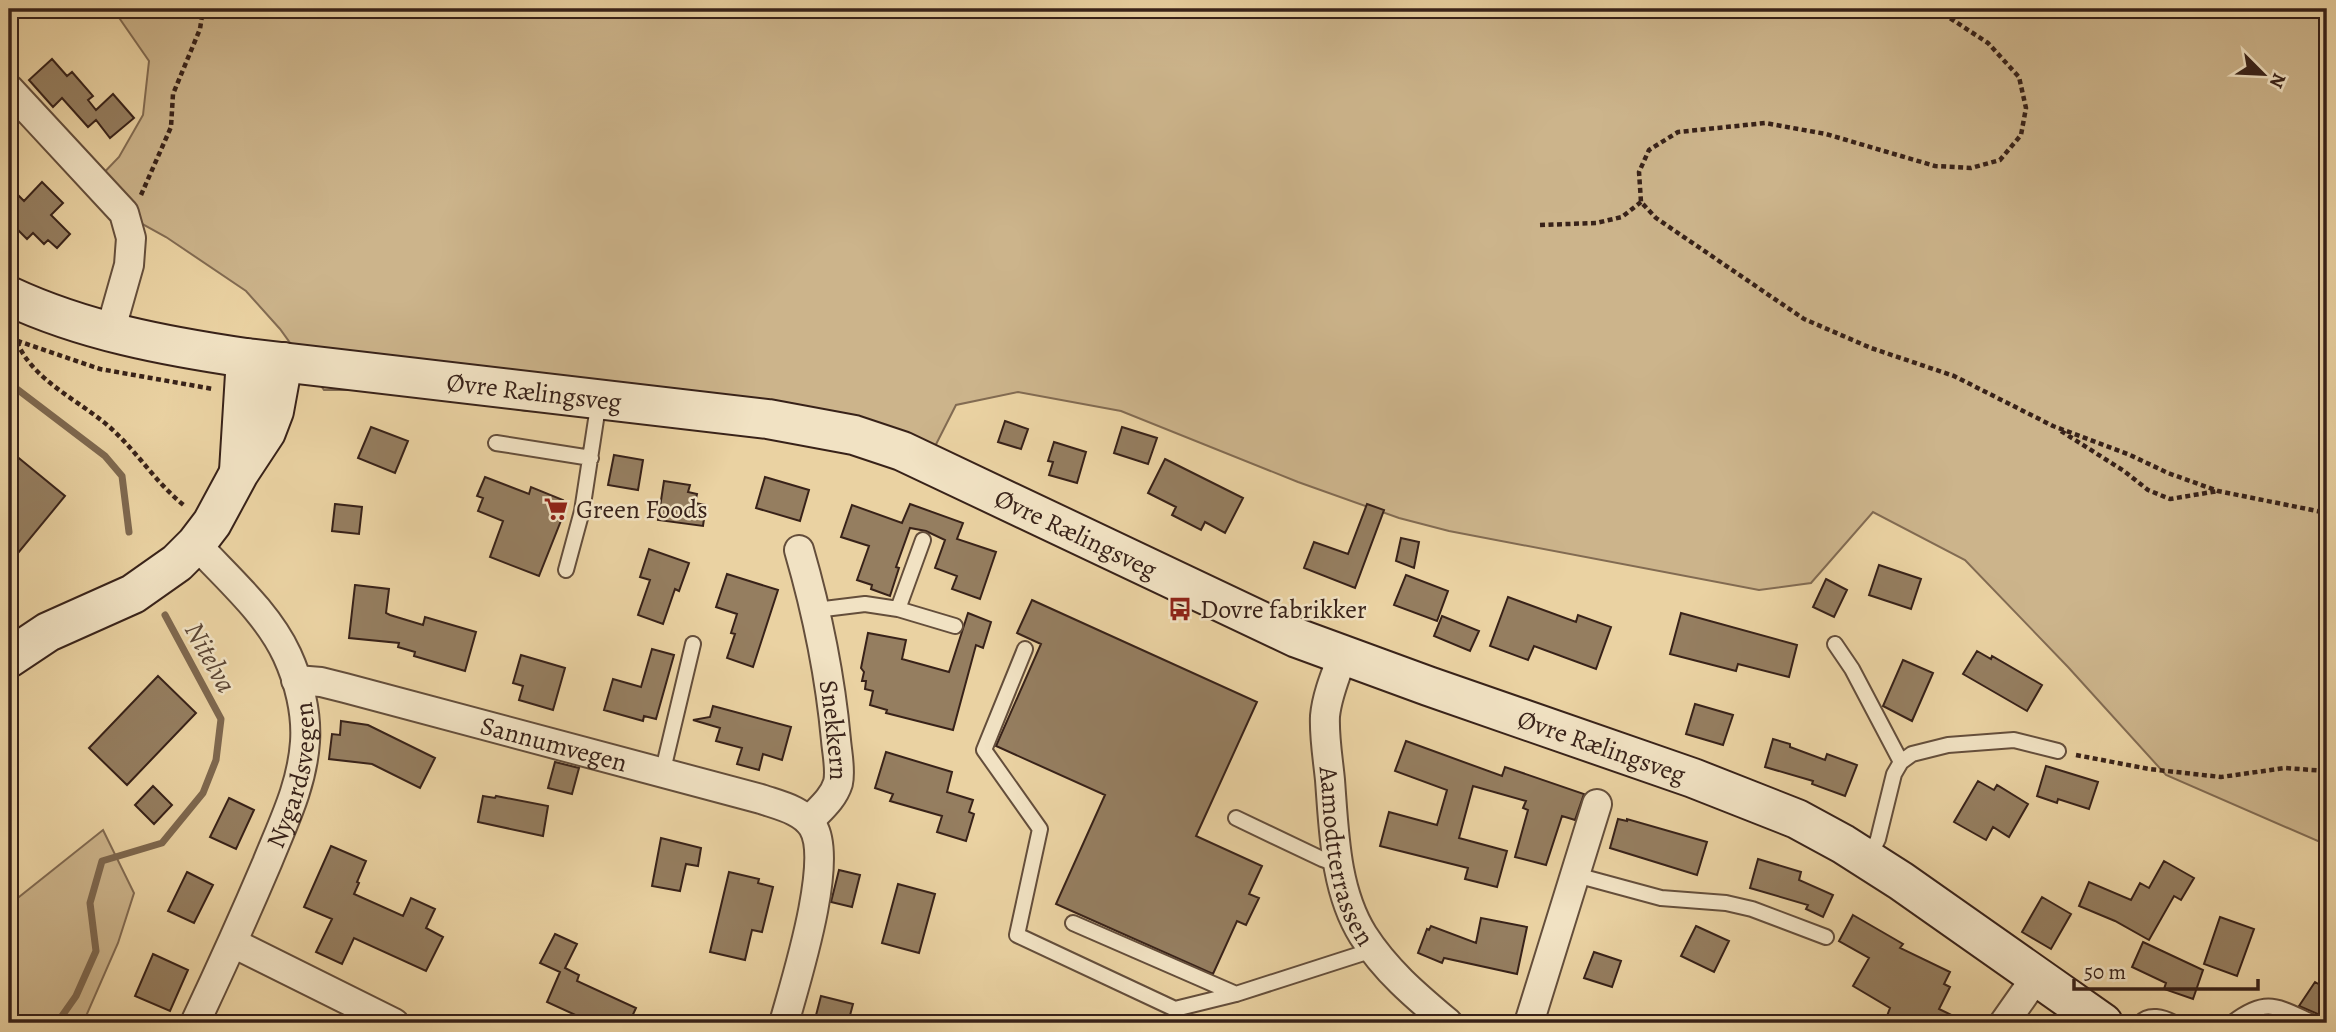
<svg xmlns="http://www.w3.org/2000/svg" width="2336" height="1032" font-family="Alegreya,serif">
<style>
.green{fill:#ccb48b;stroke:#826b52;stroke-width:2}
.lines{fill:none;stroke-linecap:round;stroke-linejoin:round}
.stream{stroke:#7e684f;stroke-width:7}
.building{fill:#957e60;stroke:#382219;stroke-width:2}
.lane-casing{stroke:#644e3b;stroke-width:18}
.street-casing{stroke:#644e3b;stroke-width:32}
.secondary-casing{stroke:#382219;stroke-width:42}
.path{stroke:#382219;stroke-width:4.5;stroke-dasharray:5 3.5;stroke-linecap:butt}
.lane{stroke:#f1e2c3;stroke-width:14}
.street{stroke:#f1e2c3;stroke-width:28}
.secondary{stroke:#f1e2c3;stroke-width:38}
.labels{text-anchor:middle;stroke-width:5;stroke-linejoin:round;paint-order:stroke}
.street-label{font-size:26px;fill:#382219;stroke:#f1e2c3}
.poi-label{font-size:26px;fill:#382219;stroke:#f1e2c3;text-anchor:start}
.water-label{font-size:28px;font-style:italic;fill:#5b4534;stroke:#f1e2c3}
</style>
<rect width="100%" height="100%" fill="#ead2a2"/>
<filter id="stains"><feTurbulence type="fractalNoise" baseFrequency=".00286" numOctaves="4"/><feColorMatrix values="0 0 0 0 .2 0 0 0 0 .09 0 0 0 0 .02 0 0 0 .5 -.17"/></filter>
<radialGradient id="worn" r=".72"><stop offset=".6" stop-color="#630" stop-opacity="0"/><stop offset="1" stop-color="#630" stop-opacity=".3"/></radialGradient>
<!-- green -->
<path class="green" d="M113 9H2327V845L2166 775 2068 667 1965 560 1873 512 1811 583 1759 590 1449 531 1399 518 1298 482 1121 411 1018 392 956 405 923 470 850 441 579 412 526 411 470 400 365 390H324L280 329 246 291 166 237 108 205 95 182 119 157 143 115 149 61Z
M103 830 134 893 118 943 83 1023H9V905Z"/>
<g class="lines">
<!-- stream -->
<path class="stream" d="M9 383 105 456 122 476 129 532
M57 1023 76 996 96 951 90 903 102 861 162 843 203 793 216 760 221 719 165 615"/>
</g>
<!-- building -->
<path class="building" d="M52 59 67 76 72 72 93 96 88 100 96 110 113 94 134 118 110 138 96 120 88 127 62 98 53 107 29 80Z
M42 182 63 203 51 215 70 234 57 248 48 240 44 244 33 233 27 239 9 221V186L24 201Z
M1005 421 1028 429 1021 449 998 442Z
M371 427 408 441 395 473 358 458Z
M1122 427 1157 438 1148 464 1114 453Z
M1054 442 1086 452 1077 483 1049 475 1053 462 1048 461Z
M9 450 65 496 9 564Z
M614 455 643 460 638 490 608 485Z
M1165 459 1243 498 1225 533 1205 522 1201 530 1172 515 1176 507 1148 493Z
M485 477 529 494 531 487 563 500 559 517 562 518 539 576 490 557 503 521 478 511 483 498 477 496Z
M765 477 809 490 800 521 756 508Z
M664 481 690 485 688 492 697 494 695 503 706 505 703 526 658 520Z
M335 504 362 507 359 534 332 531Z
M910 504 963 523 957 539 996 552 980 599 952 589 957 576 935 568 945 540 926 531 910 528 896 567 899 568 890 596 871 589 872 585 857 580 869 546 841 537 852 505 902 523Z
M1367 504 1384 510 1355 588 1304 568 1314 542 1348 554Z
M1401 538 1419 542 1414 568 1396 561Z
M649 549 689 563 679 591 675 589 663 624 638 615 650 580 640 577Z
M1879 565 1921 579 1911 609 1869 595Z
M727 574 778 590 753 667 727 658 735 634 731 633 737 614 716 607Z
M1406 575 1448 591 1437 621 1394 605Z
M1826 579 1847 590 1834 617 1813 607Z
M355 585 389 589 386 613 390 615 423 625 425 617 476 632 465 671 414 656 415 652 398 647 399 643 349 638Z
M1508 597 1576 622 1578 615 1611 627 1596 669 1534 646 1528 660 1490 646Z
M1032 600 1257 702 1196 836 1262 866 1249 894 1259 898 1246 925 1237 921 1213 974 1056 904 1105 795 996 746 1041 644 1017 633Z
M968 613 991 622 983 648 976 645 953 730 886 713 887 710 870 705 873 691 865 689 866 681H862L864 672 861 668 868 633 906 640 902 659 949 672Z
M1681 613 1797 645 1789 677 1738 664 1736 671 1670 654Z
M1442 616 1479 631 1470 651 1434 636Z
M652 649 674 655 656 719 644 716 643 721 604 710 613 679 641 687Z
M1977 651 1991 659 1992 656 2042 685 2027 711 1963 674Z
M521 655 565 668 553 710 519 700 523 686 513 683Z
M1903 660 1933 673 1912 721 1883 706Z
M158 676 196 713 127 785 89 748Z
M1695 704 1733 715 1723 745 1686 734Z
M713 706 791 727 782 760 763 754 759 770 737 764 742 748 716 741 720 728 693 720 710 717Z
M341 721 368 725 435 758 420 788 372 764 329 759 332 734 340 735Z
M1773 739 1790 744V747L1825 760 1827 754 1857 765 1845 796 1812 784 1813 781 1765 767Z
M1406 741 1502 776 1505 767 1584 794 1575 820 1562 816 1546 865 1515 857 1528 810 1523 808 1526 801 1473 786 1459 838 1507 851 1497 887 1465 879 1468 868 1380 846 1389 812 1437 825 1447 790 1395 771Z
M886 752 952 772 947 792 973 800 969 812 974 814 966 841 937 832 942 816 890 801 893 794 875 788Z
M555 762 579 768 572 794 548 788Z
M2046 766 2098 782 2089 809 2058 799 2057 803 2037 796Z
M1978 781 1994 790 1997 785 2028 804 2009 837 1993 827 1986 840 1954 822Z
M153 786 172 805 154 824 135 805Z
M483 796 495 798 496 796 548 806 543 836 478 822Z
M229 798 254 810 236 849 210 837Z
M1618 819 1627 821V819L1707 842 1697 875 1610 848Z
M661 838 701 848 698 866 686 864 680 891 652 886Z
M331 846 366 861 357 882 359 883 354 894 403 916 411 898 435 909 426 928 443 937 426 971 354 938 342 964 316 952 332 919 304 907Z
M1758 859 1801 872 1799 880 1833 895 1823 917 1806 909 1808 905 1750 888Z
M2164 861 2194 878 2181 900 2174 896 2149 940 2115 921 2079 906 2089 882 2131 900 2140 883 2149 888Z
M839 870 860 875 852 907 831 902Z
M187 872 213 885 194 923 168 911Z
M729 872 759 879 758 883 773 887 762 932 752 930 745 960 710 952Z
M898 884 935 894 919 953 882 943Z
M2042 897 2071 914 2051 949 2022 932Z
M1853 915 1903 944 1900 948 1950 972 1944 984 1950 987 1939 1009 1968 1023H1902L1887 1016 1890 1008 1853 986 1869 958 1839 941Z
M2220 917 2254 929 2237 976 2204 964Z
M1481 918 1527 927 1517 974 1444 958 1442 963 1418 953 1427 929 1429 930 1431 926 1476 943Z
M1696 926 1729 941 1714 972 1681 956Z
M555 934 577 944 565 968 579 975 577 981 636 1008 629 1023H593L547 1002 560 972 540 963Z
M2143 942 2203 970 2193 999 2164 989 2166 983 2132 967Z
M1594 952 1621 961 1612 987 1584 978Z
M153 954 188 970 170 1011 135 996Z
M2315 982 2327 989V1013L2323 1020 2318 1014 2299 1006Z
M821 996 853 1004 848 1023H814Z"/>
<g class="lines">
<!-- lane casing -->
<g class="lane-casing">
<path id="lane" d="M496 443 591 458
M566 570 582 511 599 400
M898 609 923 540
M816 610 865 604 898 609 955 626
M1835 644 1852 669 1901 762
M1025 649 984 750 1040 829 1017 935 1175 1009 1236 994 1373 950
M662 774 693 644
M1236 818 1322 859 1339 865
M1869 858 1878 839 1894 774 1901 762 1912 754 1948 745 2014 740 2058 751
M1576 875 1661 898 1726 903 1752 909 1826 937
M1073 923 1236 994
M2140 1023C2149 1013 2163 1017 2174 1023
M2232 1023C2267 996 2278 1007 2314 1023"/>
</g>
<!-- street casing -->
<g class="street-casing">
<g id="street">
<path d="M9 89 124 213 131 238 129 265 110 332"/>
<path id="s1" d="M799 550C817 612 830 675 836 740 837 753 841 770 838 783 833 799 820 809 809 821"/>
<path id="s2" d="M1343 655C1336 674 1327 695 1325 716 1324 737 1328 759 1330 780 1334 832 1335 890 1363 935 1386 971 1416 996 1448 1023"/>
<path id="s3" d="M296 680 321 682 345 688 761 799C778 805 803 810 813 827 834 862 795 983 784 1023"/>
<path d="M233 943 394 1023"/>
<path id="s4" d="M195 1023C220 970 244 917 267 863 283 823 302 786 305 742 307 713 299 681 287 655 267 612 227 578 196 544"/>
<path d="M1529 1023 1597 804"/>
<path d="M2004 1023 2037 976"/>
</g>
</g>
<!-- secondary casing -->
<g class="secondary-casing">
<g id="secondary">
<path id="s5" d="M9 296C84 331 165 346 246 358L768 419 854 435 902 451 1297 638 1428 686 1693 778 1797 819 1843 844 1901 881 2103 1023"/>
<path d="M239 471 246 358"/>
<path d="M9 658 48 632 133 594 177 563 196 544 212 523 239 473 266 432 274 411 283 362"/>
</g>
</g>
<!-- path -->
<path class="path" d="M1936 9 1988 43 2019 77 2026 108 2021 135 2000 160 1971 168 1935 166 1826 134 1765 123 1678 132 1649 150 1639 172 1641 202 1656 218 1804 319 1871 348 1954 376 2053 426 2130 455 2168 473 2218 491 2327 513
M141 195 171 127 173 94 200 29 203 9
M1540 225 1596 223 1622 217 1641 202
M9 338 100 369 213 389
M17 342C34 383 84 402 115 432 140 456 158 485 186 507
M2061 431 2124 471 2148 490 2170 499 2218 491
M2076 755 2149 769 2221 777 2285 768 2327 771"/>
<!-- lane -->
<use href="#lane" class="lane"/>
<!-- street -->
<use href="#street" class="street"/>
<!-- secondary -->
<use href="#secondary" class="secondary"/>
</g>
<!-- icons -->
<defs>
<g id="supermarket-bare" transform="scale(1.89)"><path d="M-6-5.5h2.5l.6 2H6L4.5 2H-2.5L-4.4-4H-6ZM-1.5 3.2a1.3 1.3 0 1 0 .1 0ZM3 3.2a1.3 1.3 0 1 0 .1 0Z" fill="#8f2418" stroke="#f1e2c3" stroke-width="2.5" paint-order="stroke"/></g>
<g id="bus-bare" transform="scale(1.89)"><path d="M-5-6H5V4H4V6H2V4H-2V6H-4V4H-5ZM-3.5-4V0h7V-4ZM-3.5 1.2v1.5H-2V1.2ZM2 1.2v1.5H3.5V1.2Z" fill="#8f2418" stroke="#f1e2c3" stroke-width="2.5" paint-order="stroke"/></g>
</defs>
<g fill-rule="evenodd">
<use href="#supermarket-bare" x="556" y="509"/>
<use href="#bus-bare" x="1180" y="609"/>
</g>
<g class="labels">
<!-- street labels -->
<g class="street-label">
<text dy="9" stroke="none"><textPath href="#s5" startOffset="536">Øvre Rælingsveg</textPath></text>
<text dy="9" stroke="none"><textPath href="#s5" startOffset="1102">Øvre Rælingsveg</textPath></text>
<text dy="9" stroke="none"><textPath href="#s1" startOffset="184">Snekkern</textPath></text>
<text dy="9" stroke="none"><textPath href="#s3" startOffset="266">Sannumvegen</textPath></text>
<text dy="9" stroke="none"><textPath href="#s5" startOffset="1670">Øvre Rælingsveg</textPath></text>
<text dy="9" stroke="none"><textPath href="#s4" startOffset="268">Nygardsvegen</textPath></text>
<text dy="9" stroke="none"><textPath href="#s2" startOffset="206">Aamodtterrassen</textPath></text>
</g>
<!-- poi labels -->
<g class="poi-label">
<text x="576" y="518">Green Foods</text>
<text x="1200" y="618">Dovre fabrikker</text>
</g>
<!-- water labels -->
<g class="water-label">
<text transform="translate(211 657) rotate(61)" y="10">Nitelva</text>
</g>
</g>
<!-- margin -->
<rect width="2336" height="1032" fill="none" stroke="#ead2a2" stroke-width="35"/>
<rect x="10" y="10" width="2315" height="1011" fill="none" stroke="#382219" stroke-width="3.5"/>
<rect x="18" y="18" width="2301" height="997" fill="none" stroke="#382219" stroke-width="2"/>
<!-- north arrow -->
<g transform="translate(2263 74) rotate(114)" stroke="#f1e2c3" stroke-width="5" paint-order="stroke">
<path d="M0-5L12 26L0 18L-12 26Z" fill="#382219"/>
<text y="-10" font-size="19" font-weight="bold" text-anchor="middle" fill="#382219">N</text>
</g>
<!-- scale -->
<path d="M2074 979v10h184v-10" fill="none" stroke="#382219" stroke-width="3.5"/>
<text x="2084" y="979" font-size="21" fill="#382219" stroke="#f1e2c3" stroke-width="5" paint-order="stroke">50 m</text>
<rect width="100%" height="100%" filter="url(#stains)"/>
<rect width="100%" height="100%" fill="url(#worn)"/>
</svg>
